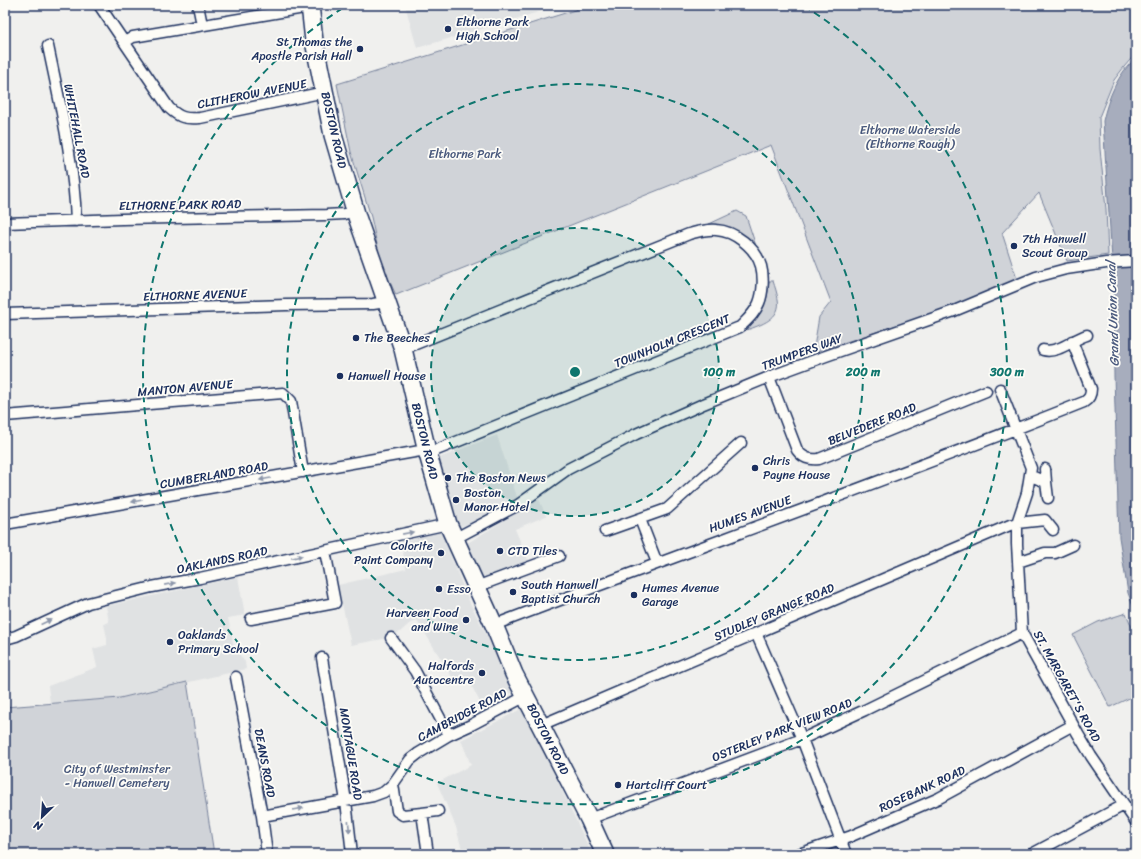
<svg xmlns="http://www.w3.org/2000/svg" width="1141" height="859" font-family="Sriracha,sans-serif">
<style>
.built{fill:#e0e2e3}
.green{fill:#d0d3d8;stroke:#76819b}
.water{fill:#a7adbd;stroke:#6f7b97}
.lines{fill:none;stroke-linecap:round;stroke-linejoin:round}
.minor-casing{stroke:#1b2f5e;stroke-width:13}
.primary-casing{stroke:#1b2f5e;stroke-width:20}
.minor{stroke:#fdfcf7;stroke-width:10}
.primary{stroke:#fdfcf7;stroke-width:17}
.oneway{fill:#8c96aa}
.ring{fill:none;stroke:#0f766e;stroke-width:2;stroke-dasharray:7 5}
.poi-dot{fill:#1b2f5e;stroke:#fdfcf7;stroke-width:1.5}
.labels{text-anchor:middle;stroke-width:3.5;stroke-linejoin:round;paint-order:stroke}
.poi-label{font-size:12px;fill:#1b2f5e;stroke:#fdfcf7;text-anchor:start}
.street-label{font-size:12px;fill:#1b2f5e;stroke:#fdfcf7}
.park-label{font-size:12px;fill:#48587c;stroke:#fdfcf7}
.water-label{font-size:13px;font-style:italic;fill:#4c5b7f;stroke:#fdfcf7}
.centre{fill:#0f766e;stroke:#fdfcf7;stroke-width:2}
.ring-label{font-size:12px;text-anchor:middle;font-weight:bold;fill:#0f766e;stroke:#fdfcf7;stroke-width:3.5;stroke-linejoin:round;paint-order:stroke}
</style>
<rect width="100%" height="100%" fill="#f0f0ee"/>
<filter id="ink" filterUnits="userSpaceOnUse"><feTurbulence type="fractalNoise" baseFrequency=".025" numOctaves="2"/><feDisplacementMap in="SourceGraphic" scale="8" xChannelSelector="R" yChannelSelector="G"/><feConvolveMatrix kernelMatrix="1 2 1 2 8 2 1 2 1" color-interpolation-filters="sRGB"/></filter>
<g filter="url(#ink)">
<!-- built -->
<path class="built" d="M405 5H562L417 48Z
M1136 101V238L1131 116Z
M497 435 518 500 489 517 461 526 458 524 439 458Z
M539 499 546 516 515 529 529 562 484 579 466 544Z
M438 532 441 533 470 603 515 691 483 708 469 681 457 685 417 620 409 624 400 632 383 639 351 645 338 585 406 569 401 542Z
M238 577 245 615 228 618 234 647 245 662 246 669 120 698 50 703 48 686 97 667 93 649 107 645V638L104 624 109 622 106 606Z
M523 708 592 854H463L456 827 437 783 471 765 461 740Z"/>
<!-- green -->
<path class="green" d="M591 5H1136V53L1124 67 1114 80 1099 117 1100 149 1106 209 1108 255 1067 261 1039 193 1002 233 1017 279 960 304 813 353 819 317 831 302 771 145 396 295 381 263 371 217 351 152 337 84Z
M737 211 746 216 756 246C739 230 729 227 707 225Z
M769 281H773C775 287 777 293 778 299 782 319 760 325 747 330 761 313 768 305 769 281Z
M1126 613 1136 637V695L1110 707 1073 635 1098 622Z
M187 682 214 854H5V707L120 698Z"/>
<!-- water -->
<path class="water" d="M1136 58V101L1131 116 1136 238V614L1128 593 1119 537 1114 376 1113 275 1103 121C1108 98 1118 73 1136 58Z"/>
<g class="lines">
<!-- minor casing -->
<g class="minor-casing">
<path id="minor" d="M99 5 169 108C180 118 185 119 200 118L325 92
M198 5 202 25
M125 42 133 37 310 7
M48 46C60 104 74 162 76 221
M5 223 122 219 326 215 344 214 355 211
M5 314 286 305 373 304 386 302
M1043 350C1058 354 1073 339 1087 335
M769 377 797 450C803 458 809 460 819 459L986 391
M1000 389 1031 468 1027 493 1017 523V544L1022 633 1078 734 1091 756 1136 822
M5 416 283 393 291 401 303 472
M1045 469 1046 482
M1031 476 1046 482 1048 498
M640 519 657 563
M5 524 420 451H434L740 327C748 319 755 313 759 303 763 293 764 277 761 266 756 248 735 231 716 230 707 229 697 232 689 234L403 349
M605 531 667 509 741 443
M454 539 518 505 568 469 636 434 701 405 769 377 826 356 954 311 1036 277 1066 269 1106 263 1136 261
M1018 562 1045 553H1055L1073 545
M476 587 559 556
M251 619 335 603 325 551
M494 625C690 550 889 480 1084 402 1089 399 1091 396 1091 389L1072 341
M756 633 802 739 846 854
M5 636 9 638 16 636 88 603 152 587 200 578 448 524
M391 638 415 671 449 735
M322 658 346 801 352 854
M236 677 262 816 267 854
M541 725 1010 525 1017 523 1045 520 1053 530
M393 784 397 811 403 815 422 813 428 854
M422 813 438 811
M262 816 373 796 384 792 393 784 410 760 419 753 449 735 471 725 526 696
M589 819 802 739 865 710 1022 633
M799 854 849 837 939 798 1073 725
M1032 854 1124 805"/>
</g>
<!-- primary casing -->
<g class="primary-casing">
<path id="primary" d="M310 5 314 41 333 135 357 217 403 349 427 451 448 524 494 625 514 674 589 819 605 854"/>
</g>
<!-- minor -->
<use href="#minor" class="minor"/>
<!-- primary -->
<use href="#primary" class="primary"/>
</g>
<!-- one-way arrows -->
<defs><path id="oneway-solid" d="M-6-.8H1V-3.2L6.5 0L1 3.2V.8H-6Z"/></defs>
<g class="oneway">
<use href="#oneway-solid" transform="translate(265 479) rotate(170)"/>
<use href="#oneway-solid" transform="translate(137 501) rotate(170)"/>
<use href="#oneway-solid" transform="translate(408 533) rotate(-11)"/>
<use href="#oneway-solid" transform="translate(297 557) rotate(-12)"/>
<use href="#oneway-solid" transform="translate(170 584) rotate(-11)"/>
<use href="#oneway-solid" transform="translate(46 622) rotate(-25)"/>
<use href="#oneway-solid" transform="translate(298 809) rotate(-10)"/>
<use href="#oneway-solid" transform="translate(349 827) rotate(84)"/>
</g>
</g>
<!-- distance rings -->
<circle cx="575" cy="372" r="144" fill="#0f766e" fill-opacity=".12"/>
<g class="ring">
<circle cx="575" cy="372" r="144"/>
<circle cx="575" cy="372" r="288"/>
<path d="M804 6A432 432 0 1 1 346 6"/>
</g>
<!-- markers -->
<g class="poi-dot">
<circle cx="448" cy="29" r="4"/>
<circle cx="360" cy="49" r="4"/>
<circle cx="1014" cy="246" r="4"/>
<circle cx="356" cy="338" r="4"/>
<circle cx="340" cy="376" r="4"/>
<circle cx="755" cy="468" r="4"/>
<circle cx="448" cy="478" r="4"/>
<circle cx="456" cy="500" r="4"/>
<circle cx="500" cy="551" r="4"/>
<circle cx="441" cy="553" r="4"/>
<circle cx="439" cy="589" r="4"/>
<circle cx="513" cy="592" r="4"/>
<circle cx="634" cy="595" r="4"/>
<circle cx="466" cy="620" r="4"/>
<circle cx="170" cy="642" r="4"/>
<circle cx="482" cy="673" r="4"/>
<circle cx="618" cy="785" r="4"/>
</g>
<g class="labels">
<!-- poi labels -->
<g class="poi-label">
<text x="456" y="26">Elthorne Park<tspan x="456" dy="14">High School</tspan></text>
<text x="352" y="46" text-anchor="end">St Thomas the<tspan x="352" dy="14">Apostle Parish Hall</tspan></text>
<text x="1022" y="243">7th Hanwell<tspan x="1022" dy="14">Scout Group</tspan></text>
<text x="364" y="342">The Beeches</text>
<text x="348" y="380">Hanwell House</text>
<text x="763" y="465">Chris<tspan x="763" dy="14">Payne House</tspan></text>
<text x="456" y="482">The Boston News</text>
<text x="464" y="497">Boston<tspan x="464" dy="14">Manor Hotel</tspan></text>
<text x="433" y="550" text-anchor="end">Colorite<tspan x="433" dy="14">Paint Company</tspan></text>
<text x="508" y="555">CTD Tiles</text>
<text x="521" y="589">South Hanwell<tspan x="521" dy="14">Baptist Church</tspan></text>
<text x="642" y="592">Humes Avenue<tspan x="642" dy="14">Garage</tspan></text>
<text x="447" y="593">Esso</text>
<text x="458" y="617" text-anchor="end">Harveen Food<tspan x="458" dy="14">and Wine</tspan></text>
<text x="178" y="639">Oaklands<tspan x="178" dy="14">Primary School</tspan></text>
<text x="474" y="670" text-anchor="end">Halfords<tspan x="474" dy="14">Autocentre</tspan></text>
<text x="626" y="789">Hartcliff Court</text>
</g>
<!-- street labels -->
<g class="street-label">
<text transform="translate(252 94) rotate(-11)" y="4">CLITHEROW AVENUE</text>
<text transform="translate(334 130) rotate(77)" y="4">BOSTON ROAD</text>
<text transform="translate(77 131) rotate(79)" y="4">WHITEHALL ROAD</text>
<text transform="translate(180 205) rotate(-1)" y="4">ELTHORNE PARK ROAD</text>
<text transform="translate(195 295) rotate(-2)" y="4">ELTHORNE AVENUE</text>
<text transform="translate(672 341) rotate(-22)" y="4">TOWNHOLM CRESCENT</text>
<text transform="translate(802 352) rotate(-20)" y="4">TRUMPERS WAY</text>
<text transform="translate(185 388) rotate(-5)" y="4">MANTON AVENUE</text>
<text transform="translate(872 424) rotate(-22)" y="4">BELVEDERE ROAD</text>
<text transform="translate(425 441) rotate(76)" y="4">BOSTON ROAD</text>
<text transform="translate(214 475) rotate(-10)" y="4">CUMBERLAND ROAD</text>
<text transform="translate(750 514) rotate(-20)" y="4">HUMES AVENUE</text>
<text transform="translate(222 560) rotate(-12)" y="4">OAKLANDS ROAD</text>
<text transform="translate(774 612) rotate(-23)" y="4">STUDLEY GRANGE ROAD</text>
<text transform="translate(1067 686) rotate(61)" y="4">ST. MARGARET'S ROAD</text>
<text transform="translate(462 715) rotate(-28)" y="4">CAMBRIDGE ROAD</text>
<text transform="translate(782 730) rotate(-22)" y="4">OSTERLEY PARK VIEW ROAD</text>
<text transform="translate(548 739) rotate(63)" y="4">BOSTON ROAD</text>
<text transform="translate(351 754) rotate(81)" y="4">MONTAGUE ROAD</text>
<text transform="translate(265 763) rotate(79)" y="4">DEANS ROAD</text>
<text transform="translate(922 789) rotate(-25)" y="4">ROSEBANK ROAD</text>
</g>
<!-- park labels -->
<g class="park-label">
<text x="910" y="134">Elthorne Waterside<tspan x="910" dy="14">(Elthorne Rough)</tspan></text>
<text x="465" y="158">Elthorne Park</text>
<text x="117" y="773">City of Westminster<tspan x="117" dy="14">- Hanwell Cemetery</tspan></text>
</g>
<!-- water labels -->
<g class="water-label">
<text transform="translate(1112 314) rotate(-92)" y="5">Grand Union Canal</text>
</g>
</g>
<circle cx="575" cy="372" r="6" class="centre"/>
<g class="ring-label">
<text x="719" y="376">100 m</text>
<text x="863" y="376">200 m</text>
<text x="1007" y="376">300 m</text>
</g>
<!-- margin -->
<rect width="1141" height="859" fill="none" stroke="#fdfcf7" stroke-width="20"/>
<rect x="10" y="10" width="1121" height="839" fill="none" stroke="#1b2f5e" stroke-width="1.5" filter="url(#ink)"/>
<!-- north arrow -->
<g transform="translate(42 817) rotate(205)" stroke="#fdfcf7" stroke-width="3" paint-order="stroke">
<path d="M0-3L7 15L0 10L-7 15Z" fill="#1b2f5e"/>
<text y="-6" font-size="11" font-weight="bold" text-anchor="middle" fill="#1b2f5e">N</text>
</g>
</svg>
